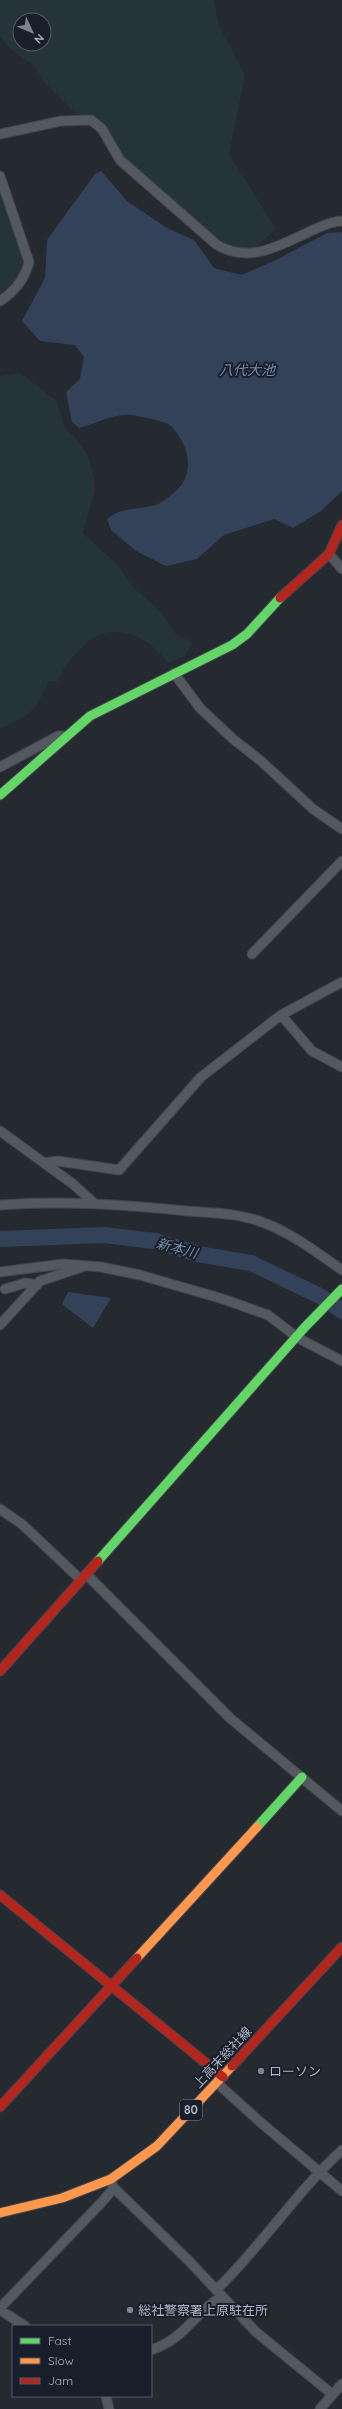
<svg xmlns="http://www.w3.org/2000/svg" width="342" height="2409" font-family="Quicksand,'Noto Sans JP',sans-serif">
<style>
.green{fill:#253437;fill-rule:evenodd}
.water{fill:#344259}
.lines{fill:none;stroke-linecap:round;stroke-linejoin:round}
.river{stroke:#344259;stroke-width:16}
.street-casing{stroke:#42454b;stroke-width:11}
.fast-casing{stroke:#42454b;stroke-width:11}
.slow-casing{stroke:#42454b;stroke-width:11}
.jam-casing{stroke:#42454b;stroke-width:11}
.street{stroke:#54585f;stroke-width:9}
.fast{stroke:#63d668;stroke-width:9}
.slow{stroke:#ff974d;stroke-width:9}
.jam{stroke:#b3261e;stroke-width:9}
.poi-dot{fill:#7d8390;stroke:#191f2a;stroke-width:1.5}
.labels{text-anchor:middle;stroke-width:4;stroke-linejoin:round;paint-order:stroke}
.shield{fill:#191f2a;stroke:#818795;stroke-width:1}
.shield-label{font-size:12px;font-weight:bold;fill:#adb4c3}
.street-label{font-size:13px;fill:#adb4c3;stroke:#191f2a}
.poi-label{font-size:13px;fill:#adb4c3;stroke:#191f2a;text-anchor:start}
.water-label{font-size:14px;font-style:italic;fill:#7689aa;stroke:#191f2a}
</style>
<rect width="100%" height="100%" fill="#252930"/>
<!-- green -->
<path class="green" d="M0 0H214L218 23 245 75 229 154 276 229 254 249 233 250 220 242 128 162 109 131 95 118 77 115 43 81 34 66 11 49 0 37ZM20 20H44V44H20Z
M0 193C5 207 26 258 22 270 19 280 9 289 0 294Z
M20 373 56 400 66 430 74 436 87 454 94 477 95 489 83 533 118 565 131 585 161 612 176 634 193 643 184 656 169 663C162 656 154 647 146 642 104 615 76 646 57 682L49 681C35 712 31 715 0 729V376Z"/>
<!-- water -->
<path class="water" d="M101 171 127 201 167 228 194 240 214 268 241 275 274 261 327 233 342 232V491L321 511 293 528 274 519 224 535 197 559 166 566 136 551 111 530 107 519C121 507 138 510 156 505 162 503 171 495 176 491 197 472 188 440 168 424 163 421 139 416 132 415 113 413 97 424 79 428L72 422 66 392 80 379 84 357 75 345 40 341 22 321 45 278 47 240 95 174Z
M68 1292 111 1298 93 1328 62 1304Z"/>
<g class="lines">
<!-- river -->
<path class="river" d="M0 1239 104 1235 155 1241 198 1254 251 1263 320 1296 342 1311"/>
<!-- street casing -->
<g class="street-casing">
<path id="street" d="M0 134 61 121 91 120 102 129 120 160 217 245C251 264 280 245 313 230 322 226 332 221 342 221
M0 176 29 262C25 278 14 292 0 301
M329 554 342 569
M174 673 200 708 233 739 261 761 313 809 342 829
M0 767 58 736H63
M252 954 342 861
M281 1015 312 1051 342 1067
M0 1131 73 1184 95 1204
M44 1163 58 1161 119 1170 201 1077 281 1015 342 982
M0 1205C63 1200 125 1205 187 1211 211 1213 236 1213 259 1221 289 1231 316 1252 342 1270
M0 1272 63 1264 101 1267 140 1275 223 1299 268 1315 298 1338 342 1361
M5 1289 25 1283 37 1285
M0 1325 40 1281 82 1267
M0 1509 23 1525 81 1580
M86 1574 230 1718 342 1811
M217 2083 259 2121 342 2191
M114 2188 188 2260 256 2332 332 2394
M216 2290C262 2246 296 2192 342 2150
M0 2308 101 2203 114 2188 112 2184
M0 2310 25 2326
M151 2350C186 2338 193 2314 222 2296
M106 2396 109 2409
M320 2409 342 2384"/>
</g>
<!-- fast casing -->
<g class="fast-casing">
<path id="fast" d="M0 795 90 716 232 645 247 634 280 598
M98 1561 305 1327 342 1289
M257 1827 302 1777"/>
</g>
<!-- slow casing -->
<g class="slow-casing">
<path id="slow" d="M137 1958 257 1827
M0 2213 62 2198 111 2179 157 2146 232 2066"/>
</g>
<!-- jam casing -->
<g class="jam-casing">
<path id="jam" d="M280 598 329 554 342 525
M0 1671 98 1561
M0 1895 223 2077
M232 2066 342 1947
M0 2107 137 1958"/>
</g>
<!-- street -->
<use href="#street" class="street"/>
<!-- fast -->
<use href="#fast" class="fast"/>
<!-- slow -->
<use href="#slow" class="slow"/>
<!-- jam -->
<use href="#jam" class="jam"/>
</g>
<!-- markers -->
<g class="poi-dot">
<circle cx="261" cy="2071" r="4"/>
<circle cx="130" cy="2310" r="4"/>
</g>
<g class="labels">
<!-- shield labels -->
<rect class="shield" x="180" y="2100" width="22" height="20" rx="3"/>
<g class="shield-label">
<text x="191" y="2114">80</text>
</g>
<!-- street labels -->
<g class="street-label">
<text transform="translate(222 2057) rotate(-47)" y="5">上高末総社線</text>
</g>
<!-- poi labels -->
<g class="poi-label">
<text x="269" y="2076">ローソン</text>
<text x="138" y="2315">総社警察署上原駐在所</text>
</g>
<!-- water labels -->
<g class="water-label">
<text x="247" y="375">八代大池</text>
<text transform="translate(177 1248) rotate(15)" y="5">新本川</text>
</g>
</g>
<!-- legend -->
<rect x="12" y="2325" width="140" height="72" fill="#191f2a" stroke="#545b67"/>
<rect x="20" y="2338" width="20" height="6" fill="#63d668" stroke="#545b67"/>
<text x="48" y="2345" font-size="12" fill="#adb4c3">Fast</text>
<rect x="20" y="2358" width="20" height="6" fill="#ff974d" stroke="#545b67"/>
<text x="48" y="2365" font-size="12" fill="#adb4c3">Slow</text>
<rect x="20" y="2378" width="20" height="6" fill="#b3261e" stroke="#545b67"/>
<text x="48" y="2385" font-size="12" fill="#adb4c3">Jam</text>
<!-- north arrow -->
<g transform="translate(32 32) rotate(134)"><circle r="19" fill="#191f2a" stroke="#545b67"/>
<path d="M0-3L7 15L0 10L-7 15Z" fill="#7d8390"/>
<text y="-6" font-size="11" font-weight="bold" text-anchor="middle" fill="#adb4c3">N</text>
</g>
</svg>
